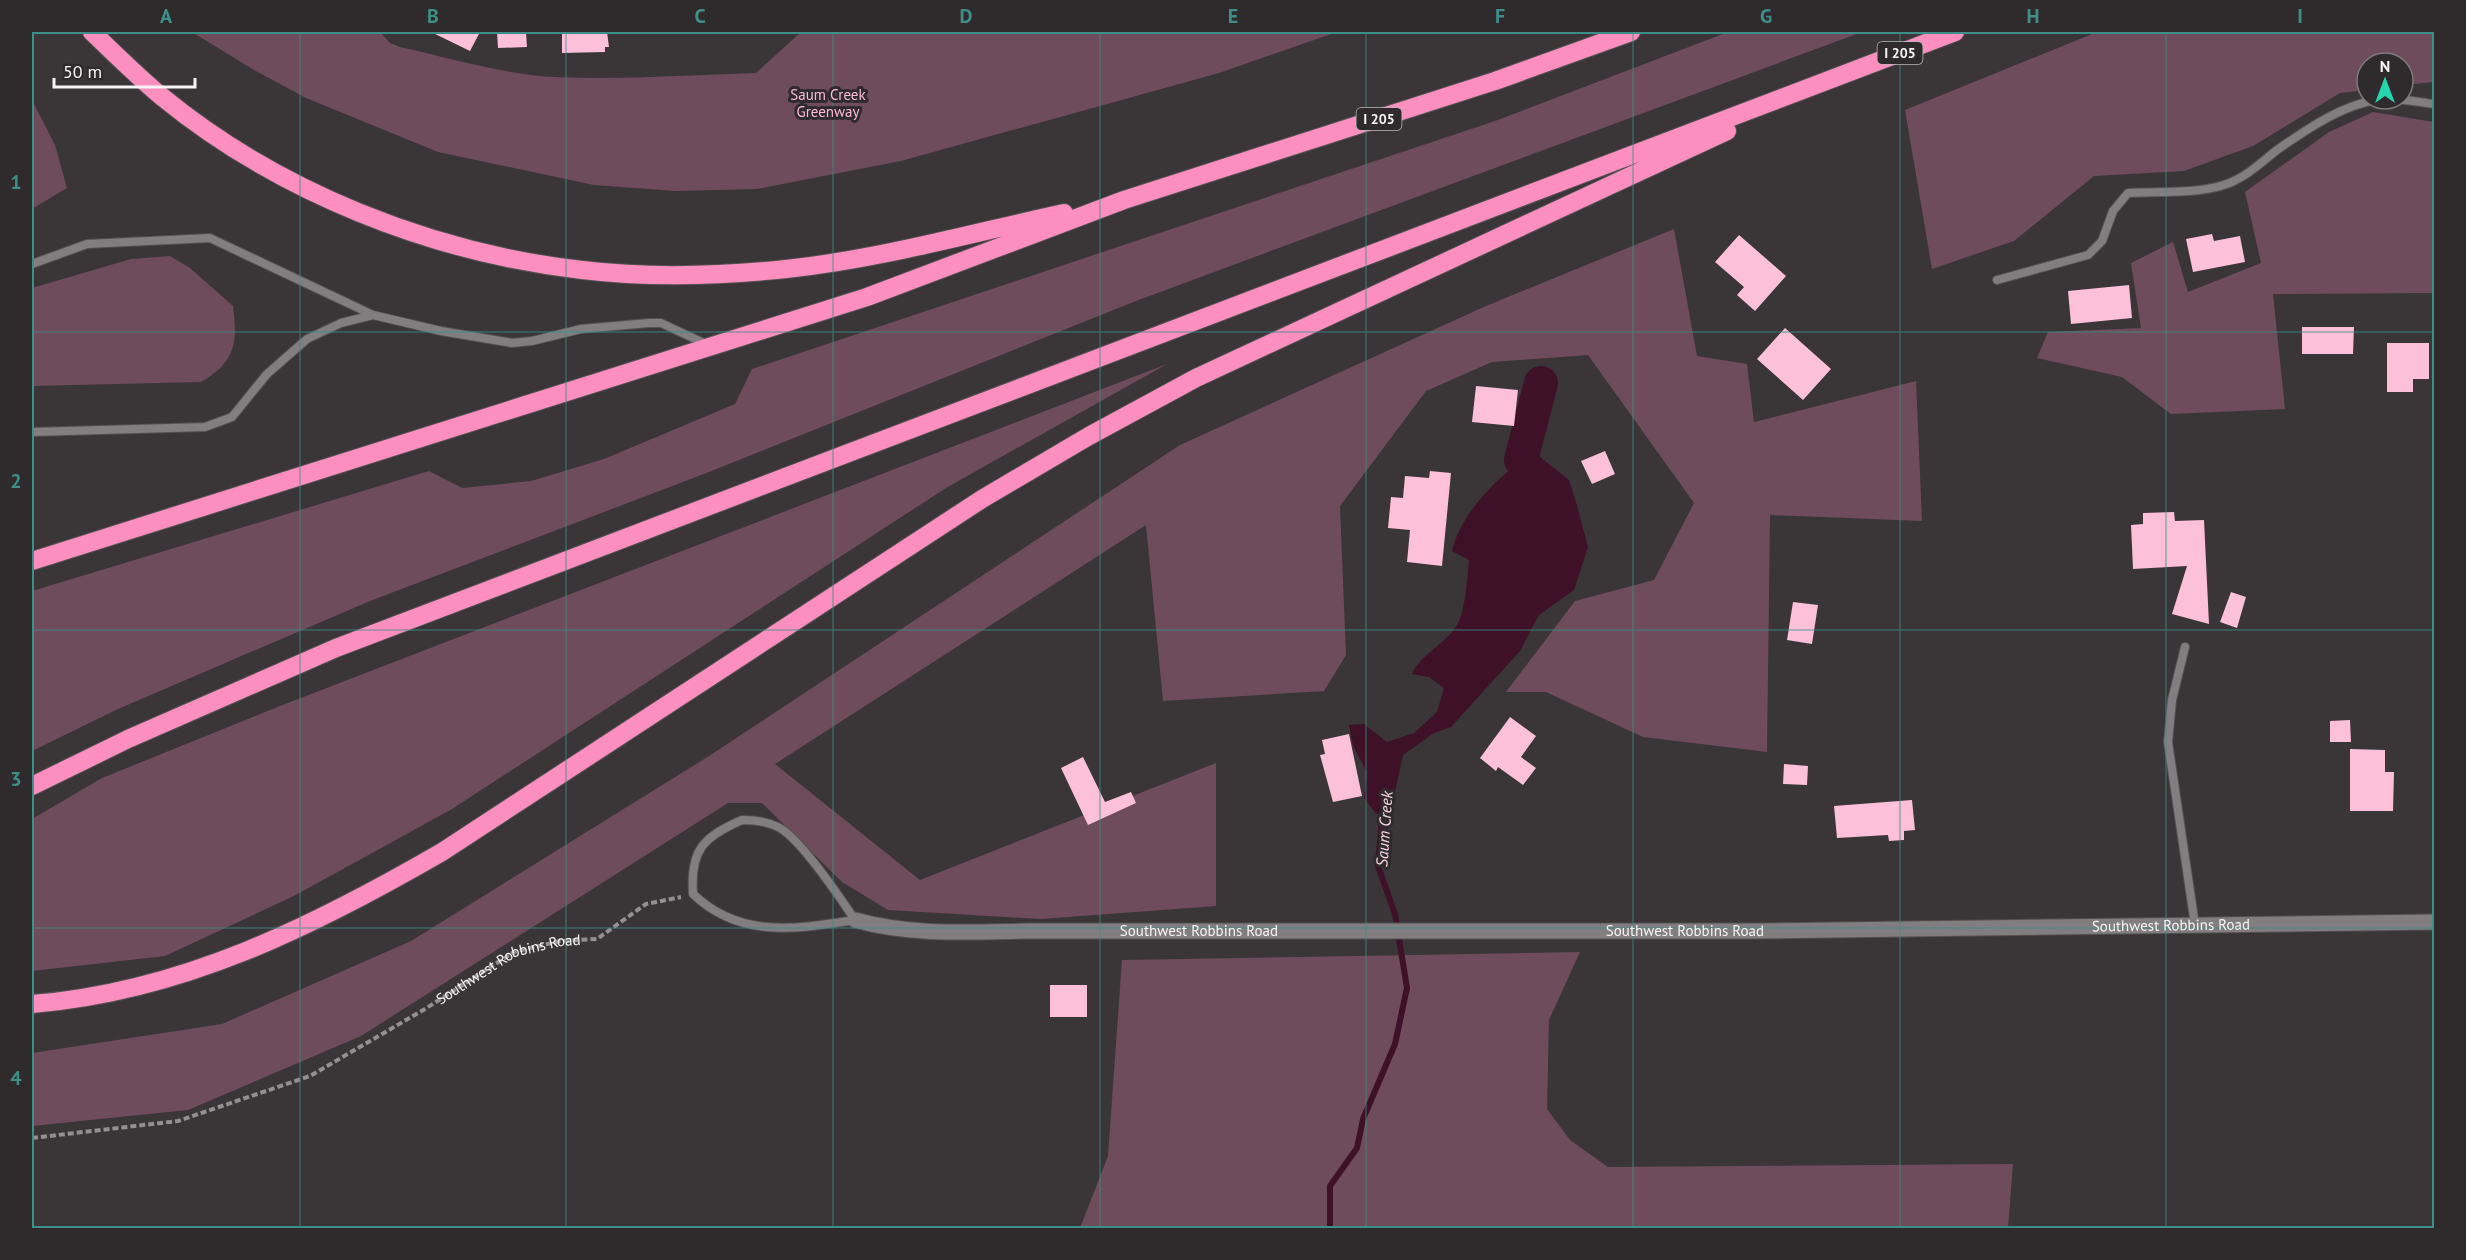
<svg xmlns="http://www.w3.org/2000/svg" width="2466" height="1260" font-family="'PT Sans',sans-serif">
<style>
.green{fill:#6f4c5b}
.water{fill:#3e1128}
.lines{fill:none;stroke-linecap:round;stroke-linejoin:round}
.stream{stroke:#3e1128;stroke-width:6}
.river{stroke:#3e1128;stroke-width:34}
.building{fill:#fcc0d9}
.service-casing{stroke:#545152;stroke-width:10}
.minor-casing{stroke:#545152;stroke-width:17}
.motorway-casing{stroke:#545152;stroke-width:20}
.path{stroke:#949092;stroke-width:4;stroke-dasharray:6 3;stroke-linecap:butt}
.service{stroke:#827d7f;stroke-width:8}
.minor{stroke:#827d7f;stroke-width:15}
.motorway{stroke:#fc8ec0;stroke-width:18}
.grid{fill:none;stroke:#3d8f89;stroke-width:1.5;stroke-opacity:0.55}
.labels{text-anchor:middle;stroke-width:6;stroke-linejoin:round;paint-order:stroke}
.shield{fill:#2f2b2d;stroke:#bbb8b9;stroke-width:1.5}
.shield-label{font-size:14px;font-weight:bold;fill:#f7f4f5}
.park-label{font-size:15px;fill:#fdbbd6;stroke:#2f2b2d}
.street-label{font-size:15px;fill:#f7f4f5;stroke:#2f2b2d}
.water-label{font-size:16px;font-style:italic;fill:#fad8e5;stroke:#2f2b2d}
.neatline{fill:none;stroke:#3d8f89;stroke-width:2}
.grid-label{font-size:20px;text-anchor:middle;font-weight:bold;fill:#3d8f89}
</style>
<rect width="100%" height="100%" fill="#3a3537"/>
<!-- green -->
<path class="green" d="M192 32H380L390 43 400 47C450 58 502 74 553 77 620 80 689 75 756 73L801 32H1337L1219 73 901 161 757 189 676 191 594 185 438 152 306 98 254 70Z
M1728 32H1862L1136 301 704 474 370 601 118 709 32 751V591L429 471 462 488 531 481 604 459 735 404 752 369 1495 121Z
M2097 32H2434V82L2403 85V63H2367V90L2340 93 2253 146 2184 171 2094 176 2014 241 1932 269 1905 110Z
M32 100 55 145 67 188 32 209Z
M2373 112 2434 122V293L2273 294 2285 409 2171 414 2122 377 2037 358 2048 332 2141 328 2131 263 2173 242 2188 292 2261 263 2245 192 2329 132Z
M1674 229 1697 356 1747 364 1754 422 1916 381 1922 521 1770 515 1767 752 1643 737 1546 692H1506L1575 601 1654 580 1694 503 1588 355 1492 362 1426 391 1340 506 1346 655 1324 691 1163 701 1146 525 775 764 920 880 1216 763V906L1041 919 888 910 842 882 762 803H728L361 1036 188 1110 32 1126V1053L222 1024 411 941 709 756 1180 445 1486 306Z
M170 256 190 268 233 306C238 344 235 362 201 382L32 386V288L131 259Z
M1167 364 946 488 452 809 294 896 165 956 32 971V819L102 778 280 706Z
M1580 952 1549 1020 1547 1109 1570 1140 1608 1167 2013 1164 2008 1228H1080L1108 1156 1122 960Z"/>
<!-- water -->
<path class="water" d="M1535 453 1569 480 1576 502 1588 547 1574 590 1539 615 1520 651 1451 727 1434 733 1403 755 1391 810 1376 814 1364 798 1367 772 1353 746 1349 725 1364 724 1387 742 1414 733 1437 712 1444 688 1429 677 1412 674C1422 652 1449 643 1459 621 1466 606 1467 577 1469 560L1452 551C1460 514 1502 470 1535 453Z"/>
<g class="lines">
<!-- stream -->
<path class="stream" d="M1330 1228V1186L1357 1148 1363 1119 1395 1044 1407 988 1395 914 1378 866 1383 806"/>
<!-- river -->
<path class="river" d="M1521 460 1541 383"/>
</g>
<!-- building -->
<path class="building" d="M431 32H480L470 51Z
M497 32H526L527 47 498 48Z
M562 32H607L609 47H605V52L562 53Z
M2212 234 2214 241 2240 236 2245 262 2193 272 2186 239Z
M1739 235 1786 276 1755 311 1737 295 1744 287 1715 262Z
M2129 285 2132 318 2071 324 2068 291Z
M2302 327H2354L2353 354H2302Z
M1785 328 1831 369 1803 400 1757 359Z
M2387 343H2429V379H2413V392H2387Z
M1476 386 1518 390 1514 426 1472 422Z
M1605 451 1615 474 1592 484 1581 461Z
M1430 471 1451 473 1442 566 1407 562 1410 530 1388 528 1391 497 1403 498 1405 476 1429 478Z
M2174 512 2175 521 2204 520 2209 624 2172 614 2187 566 2133 569 2131 525 2143 524V513Z
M2231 592 2246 597 2237 628 2220 622Z
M1793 602 1818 605 1812 644 1787 640Z
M1510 717 1536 736 1521 757 1536 768 1523 785 1498 767 1496 771 1480 758Z
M2350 720 2351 742H2330V721Z
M1349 734 1362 796 1333 802 1320 755 1325 754 1322 740Z
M2350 749 2385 750V772H2394L2393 811H2350Z
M1083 757 1105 802 1131 792 1136 803 1088 825 1061 768Z
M1784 764 1808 766 1807 785 1783 784Z
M1912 800 1915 830 1904 831V840L1889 841 1888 835 1837 838 1834 806Z
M1050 985H1087V1017H1050Z"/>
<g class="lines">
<!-- service casing -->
<g class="service-casing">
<path id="service" d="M32 264 87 244 210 238 373 315 441 331 512 343 532 341 581 329 649 323H661L708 345
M1997 280 2088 255 2102 241 2113 211 2128 193C2160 191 2208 195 2236 180 2251 173 2264 160 2277 150 2307 129 2346 102 2384 99 2400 98 2418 102 2434 104
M32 432 205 427 232 417 267 374 307 339 341 323 373 315
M2185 647 2172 700 2168 742 2195 925
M742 820C755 820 766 821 778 827 799 837 841 899 855 920 796 929 740 939 693 894 690 850 703 837 742 820Z"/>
</g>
<!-- minor casing -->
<g class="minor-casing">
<g id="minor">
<path id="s2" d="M855 920C912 936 970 932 1029 931H1752L2434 922"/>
</g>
</g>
<!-- motorway casing -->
<g class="motorway-casing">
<path id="motorway" d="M92 32C114 53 137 76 161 96 278 192 432 253 582 270 649 278 719 276 786 269 880 259 972 233 1064 213
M32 561 867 297 1124 200 1495 81 1631 32
M32 786 128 739 336 648 1955 32
M32 1004C182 992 314 926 442 852L982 499 1089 436 1196 378 1727 131"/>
</g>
<!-- path -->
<path class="path" id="s1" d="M32 1138 178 1121 310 1076 425 1009 514 952 560 941 597 939 646 904 681 897"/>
<!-- service -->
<use href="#service" class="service"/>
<!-- minor -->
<use href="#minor" class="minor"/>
<!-- motorway -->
<use href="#motorway" class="motorway"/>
</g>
<!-- grid -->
<path class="grid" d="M300 32V1228M566 32V1228M833 32V1228M1100 32V1228M1366 32V1228M1633 32V1228M1900 32V1228M2166 32V1228M32 332H2434M32 630H2434M32 928H2434"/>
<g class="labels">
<!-- shield labels -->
<g class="shield">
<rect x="1877.5" y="42" width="45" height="22" rx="4.5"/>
<rect x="1356.5" y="108" width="45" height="22" rx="4.5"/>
</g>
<g class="shield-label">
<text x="1900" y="58">I 205</text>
<text x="1379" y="124">I 205</text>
</g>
<!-- park labels -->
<g class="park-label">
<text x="828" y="100">Saum Creek<tspan x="828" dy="17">Greenway</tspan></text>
</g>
<!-- street labels -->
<g class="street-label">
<text dy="5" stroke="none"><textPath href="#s2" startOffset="1317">Southwest Robbins Road</textPath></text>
<text dy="5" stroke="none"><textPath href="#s2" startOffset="345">Southwest Robbins Road</textPath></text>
<text dy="5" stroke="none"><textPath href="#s2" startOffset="831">Southwest Robbins Road</textPath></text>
<text dy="5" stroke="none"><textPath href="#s1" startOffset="514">Southwest Robbins Road</textPath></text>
</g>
<!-- water labels -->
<g class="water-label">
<text transform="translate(1384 829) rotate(-86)" y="6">Saum Creek</text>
</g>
</g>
<!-- border -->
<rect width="2466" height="1260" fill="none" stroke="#2f2b2d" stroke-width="66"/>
<!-- north arrow -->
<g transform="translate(2385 81)"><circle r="28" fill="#2f2b2d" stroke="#7f7b7d" stroke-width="1.5"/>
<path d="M0-4.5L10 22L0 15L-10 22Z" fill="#26d5ae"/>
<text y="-9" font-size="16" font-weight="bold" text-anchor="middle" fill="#f7f4f5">N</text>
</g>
<!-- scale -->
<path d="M54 78v9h141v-9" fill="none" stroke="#f7f4f5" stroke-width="3"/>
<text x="63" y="78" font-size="18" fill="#f7f4f5" stroke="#2f2b2d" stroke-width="4.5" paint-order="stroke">50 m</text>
<rect x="33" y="33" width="2400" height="1194" class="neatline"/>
<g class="grid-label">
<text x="166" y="23">A</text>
<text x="433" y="23">B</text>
<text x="700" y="23">C</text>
<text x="966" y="23">D</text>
<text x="1233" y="23">E</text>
<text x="1500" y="23">F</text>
<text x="1766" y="23">G</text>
<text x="2033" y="23">H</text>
<text x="2300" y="23">I</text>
<text x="16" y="189">1</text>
<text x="16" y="488">2</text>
<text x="16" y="786">3</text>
<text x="16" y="1085">4</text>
</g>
</svg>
